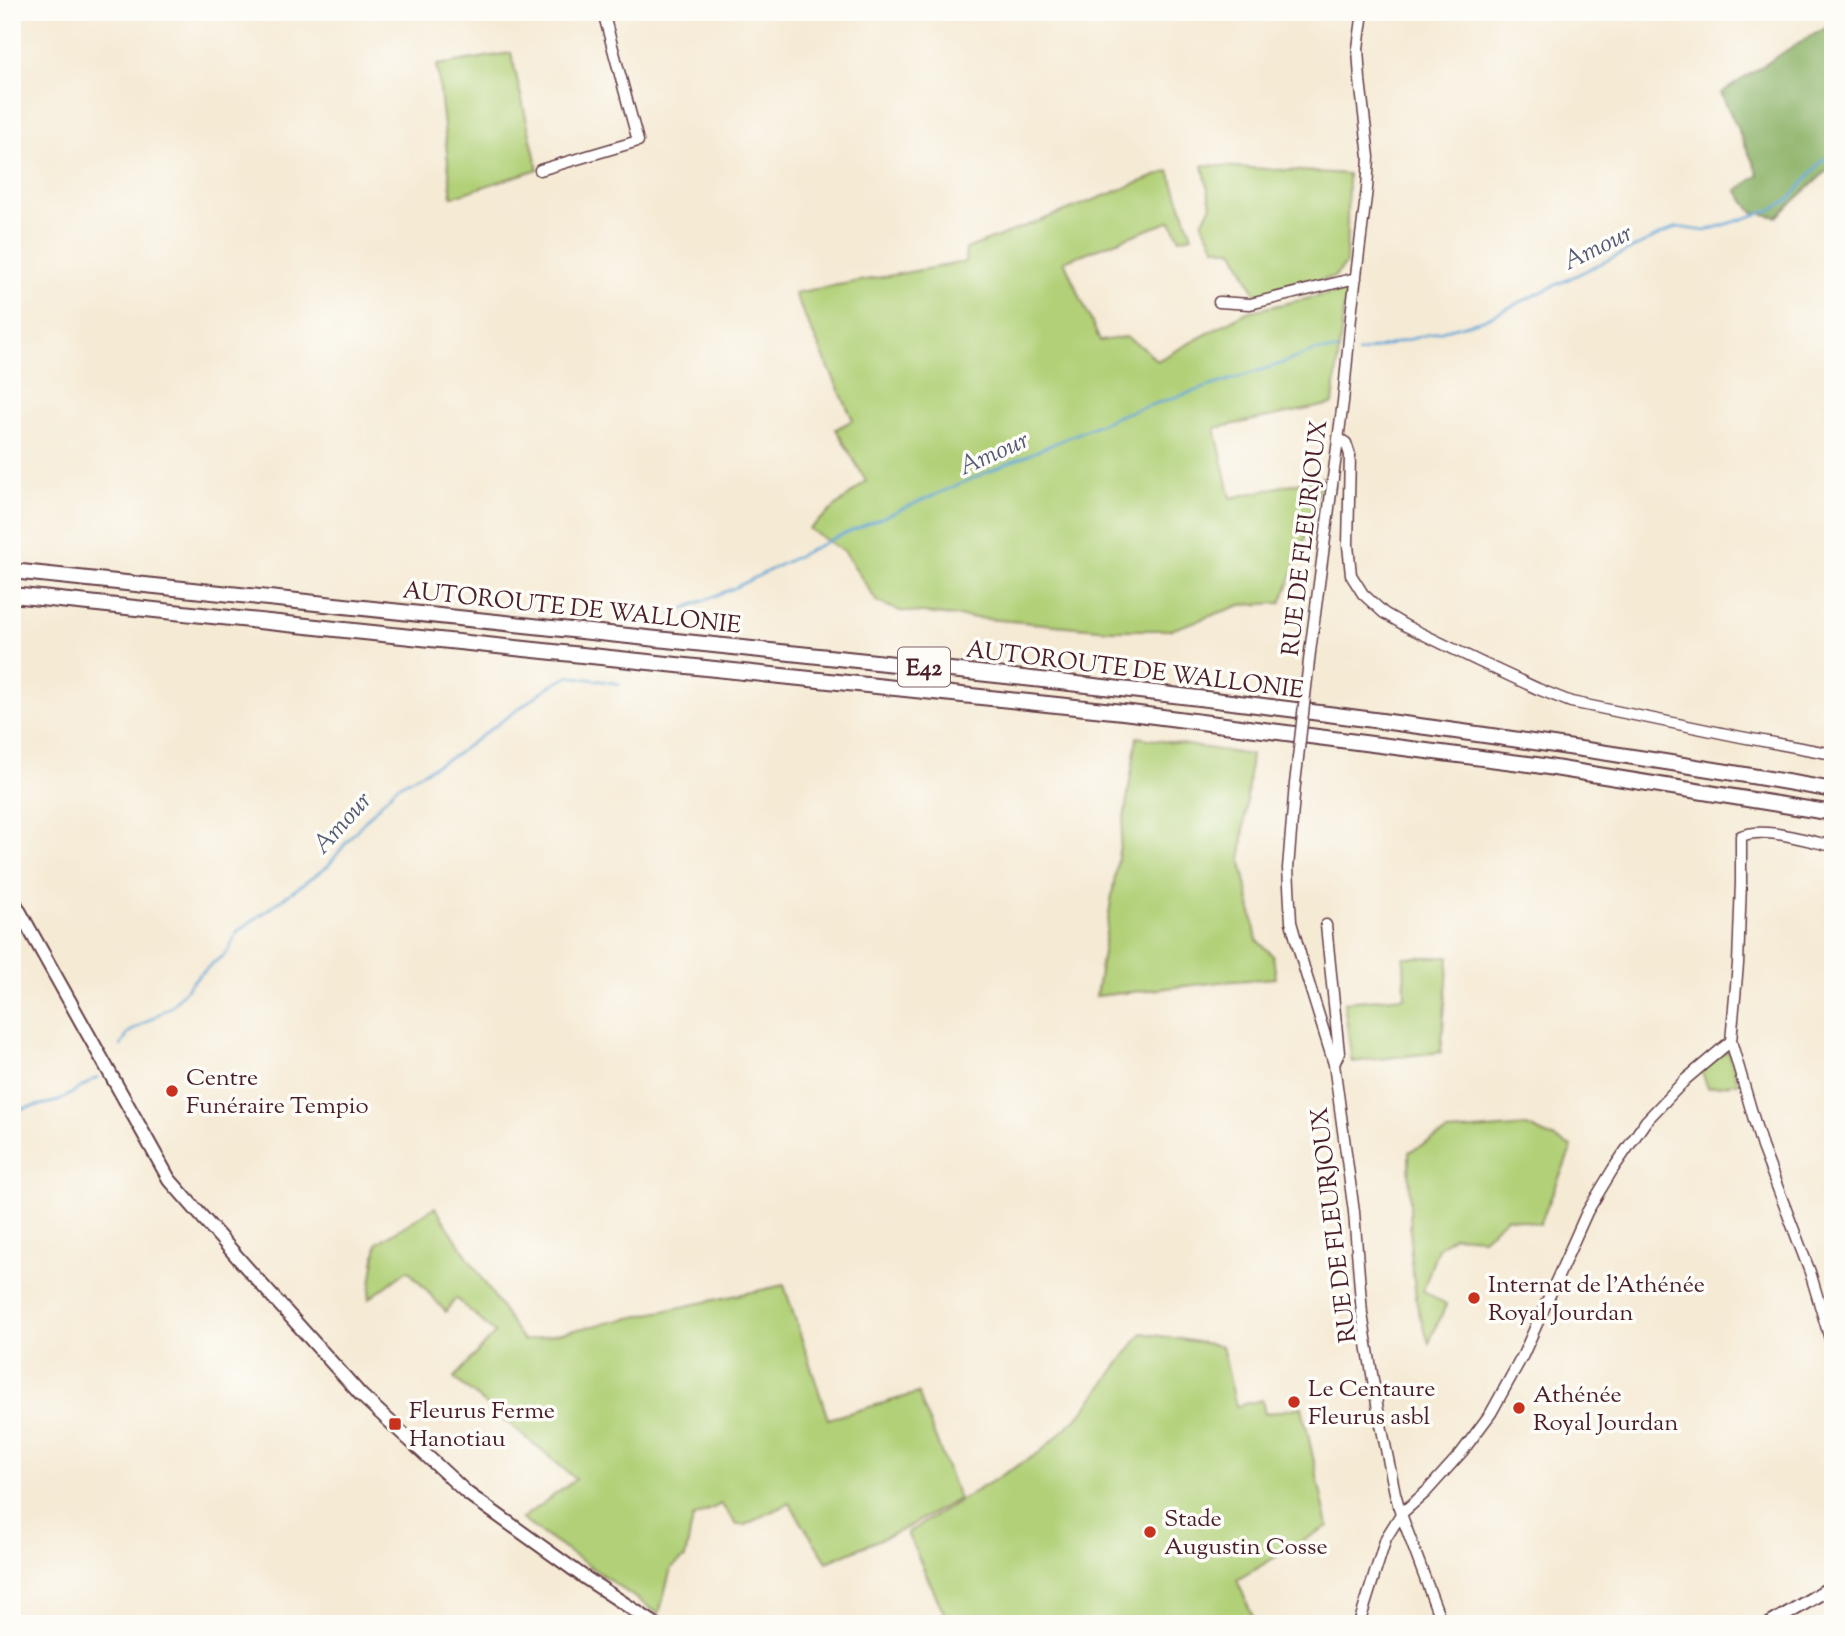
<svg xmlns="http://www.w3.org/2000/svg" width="1845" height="1636" font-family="'Sorts Mill Goudy',serif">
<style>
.green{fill:#b1d077;stroke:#7e7851;stroke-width:2}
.forest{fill:#8cb268;stroke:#6b684a;stroke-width:2}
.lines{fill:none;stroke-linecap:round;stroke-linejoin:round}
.stream{stroke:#5fa4d4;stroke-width:2.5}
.minor-casing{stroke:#643d44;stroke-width:13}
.major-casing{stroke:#643d44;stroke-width:16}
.highway-casing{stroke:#643d44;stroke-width:18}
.minor{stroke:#fff;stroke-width:10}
.major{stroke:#fff;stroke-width:12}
.highway{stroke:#fff;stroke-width:14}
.minor-bridge-casing{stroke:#643d44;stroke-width:13;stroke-linecap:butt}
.minor-bridge{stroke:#fff;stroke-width:10}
.poi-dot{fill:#c8321e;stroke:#fdfcf7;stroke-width:2.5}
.labels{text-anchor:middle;stroke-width:7;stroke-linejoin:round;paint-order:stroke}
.shield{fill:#fdfcf7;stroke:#806168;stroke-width:2}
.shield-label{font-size:23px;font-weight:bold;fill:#4a1f2b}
.street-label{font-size:24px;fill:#4a1f2b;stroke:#fdfcf7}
.poi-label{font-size:24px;fill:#4a1f2b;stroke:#fdfcf7;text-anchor:start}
.water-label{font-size:26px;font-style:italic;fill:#535b77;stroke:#fdfcf7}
</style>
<rect width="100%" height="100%" fill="#fdfcf7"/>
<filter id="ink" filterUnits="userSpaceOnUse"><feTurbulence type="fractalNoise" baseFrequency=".0143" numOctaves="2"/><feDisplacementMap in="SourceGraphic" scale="14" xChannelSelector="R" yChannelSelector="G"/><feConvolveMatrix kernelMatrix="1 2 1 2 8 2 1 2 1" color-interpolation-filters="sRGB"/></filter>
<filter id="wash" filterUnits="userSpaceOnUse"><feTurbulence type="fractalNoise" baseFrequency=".00686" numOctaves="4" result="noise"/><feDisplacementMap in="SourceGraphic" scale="28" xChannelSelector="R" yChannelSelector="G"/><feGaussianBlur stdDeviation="1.57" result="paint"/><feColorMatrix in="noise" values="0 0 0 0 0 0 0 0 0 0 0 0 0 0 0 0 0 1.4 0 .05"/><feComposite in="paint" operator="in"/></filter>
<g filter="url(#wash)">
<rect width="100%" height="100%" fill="#f5ead4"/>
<!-- green -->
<path class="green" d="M511 53 538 169 452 197 437 65Z
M1203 165 1348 174 1346 264 1334 277 1256 295 1234 251 1215 247 1202 223 1211 205Z
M1169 171 1192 236 1180 239 1171 221 1064 261 1100 341 1126 337 1145 349 1157 361 1247 312 1346 290 1333 404 1215 428 1231 498 1322 477 1300 555 1281 603 1241 605 1171 630H1109L900 611 877 602 845 552 809 529 866 481 836 429 853 420 794 293 965 262 966 249Z
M1137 737 1251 755 1241 859 1257 940 1273 956 1276 978 1221 982 1096 996Z
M1404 957H1449L1441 1052 1352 1062 1344 1002 1405 997Z
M1728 1050 1738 1083 1708 1088 1701 1070Z
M1527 1126 1572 1147 1540 1224 1507 1217 1483 1238 1453 1236 1438 1248 1423 1290 1446 1305 1429 1343 1418 1310 1411 1262 1409 1152 1447 1132Z
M435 1207 523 1341 784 1285 828 1419 918 1393 959 1499 902 1530 827 1562 789 1503 745 1525H737L721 1504 693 1518 685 1558 671 1568 659 1614 521 1519 576 1479 454 1378 495 1333 456 1298 446 1312 408 1270 369 1299 377 1243Z
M1142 1333 1222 1346 1236 1406 1262 1400 1265 1414 1302 1407 1328 1526 1237 1580 1256 1624H949L907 1533 1040 1452 1081 1414Z"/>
<!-- forest -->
<path class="forest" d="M1833 24V165L1777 217 1752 212 1737 190 1759 175 1721 93 1798 43Z"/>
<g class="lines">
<!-- stream -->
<path class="stream" d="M1358 353 1483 320 1677 227 1705 231 1771 210 1789 200 1821 162 1833 153
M671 614 732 589 830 540 1123 414 1280 364 1314 351 1338 350
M121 1046 128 1033 172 1006 193 981 213 963 222 957 229 949 237 932 328 866 353 834 396 787 455 755 550 686 570 676 620 684
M12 1118 16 1116 21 1109 59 1101 98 1077"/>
</g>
</g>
<g filter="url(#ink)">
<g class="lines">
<!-- minor casing -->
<g class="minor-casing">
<path id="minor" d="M540 170 638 141 603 12
M1219 302 1250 304 1356 278
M1338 438 1346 443 1350 455 1348 545 1351 575 1363 594 1384 613 1406 626 1478 661 1538 689 1571 702 1741 737 1833 754
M1310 652 1343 402 1352 307 1367 189 1369 157 1360 80 1358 48 1363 12
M1295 784 1288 868 1291 922 1305 971 1334 1064 1354 1212 1362 1314 1378 1410 1395 1493 1401 1514 1442 1624
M1833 846C1808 841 1764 826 1741 836V883L1738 964 1731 1041 1762 1147 1810 1272 1833 1349
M1326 925 1339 1053 1334 1064
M1359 1624 1386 1538 1401 1514 1426 1492 1462 1452 1491 1413 1523 1355 1587 1212 1613 1169 1646 1121 1686 1079 1731 1041"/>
</g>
<!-- major casing -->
<g class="major-casing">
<path id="major" d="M12 898 169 1179 246 1267 361 1395 467 1493 584 1577 655 1624
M1770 1624 1833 1586"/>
</g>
<!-- highway casing -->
<g class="highway-casing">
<path id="highway" d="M12 571C284 599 556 628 828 657 1164 692 1500 731 1833 790
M12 595 1123 712 1536 765 1833 813"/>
</g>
<!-- minor -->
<use href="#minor" class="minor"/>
<!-- major -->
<use href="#major" class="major"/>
<!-- highway -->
<use href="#highway" class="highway"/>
<!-- minor-bridge casing -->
<g class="minor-bridge-casing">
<path id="minor-bridge" d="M1295 784 1310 652"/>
</g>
<!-- minor-bridge -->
<use href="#minor-bridge" class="minor-bridge"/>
</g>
</g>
<!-- markers -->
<g class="poi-dot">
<circle cx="172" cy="1091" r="7"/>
<circle cx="1474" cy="1298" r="7"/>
<circle cx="1294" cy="1402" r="7"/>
<circle cx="1519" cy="1408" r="7"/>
<rect x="388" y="1417" width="14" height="14" rx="3.5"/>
<circle cx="1150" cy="1532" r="7"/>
</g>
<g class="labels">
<!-- shield labels -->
<rect class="shield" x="898" y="647.5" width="52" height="39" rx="5"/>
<g class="shield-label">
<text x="924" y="675">E42</text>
</g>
<!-- street labels -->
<g class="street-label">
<text transform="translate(1304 538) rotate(-83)" y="8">RUE DE FLEURJOUX</text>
<text transform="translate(572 607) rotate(6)" y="8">AUTOROUTE DE WALLONIE</text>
<text transform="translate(1135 669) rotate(7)" y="8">AUTOROUTE DE WALLONIE</text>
<text transform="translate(1333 1225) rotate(-97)" y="8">RUE DE FLEURJOUX</text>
</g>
<!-- poi labels -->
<g class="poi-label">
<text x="186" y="1085">Centre<tspan x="186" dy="28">Funéraire Tempio</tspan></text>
<text x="1488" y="1292">Internat de l'Athénée<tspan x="1488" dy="28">Royal Jourdan</tspan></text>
<text x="1308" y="1396">Le Centaure<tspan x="1308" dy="28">Fleurus asbl</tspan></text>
<text x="1533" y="1402">Athénée<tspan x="1533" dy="28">Royal Jourdan</tspan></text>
<text x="409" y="1418">Fleurus Ferme<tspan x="409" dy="28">Hanotiau</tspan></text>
<text x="1164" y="1526">Stade<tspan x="1164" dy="28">Augustin Cosse</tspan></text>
</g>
<!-- water labels -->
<g class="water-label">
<text transform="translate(1597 246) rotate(-26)" y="9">Amour</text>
<text transform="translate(993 452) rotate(-24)" y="9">Amour</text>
<text transform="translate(341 822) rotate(-48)" y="9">Amour</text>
</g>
</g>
<!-- margin -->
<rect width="1845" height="1636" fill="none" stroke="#fdfcf7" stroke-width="42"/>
</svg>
